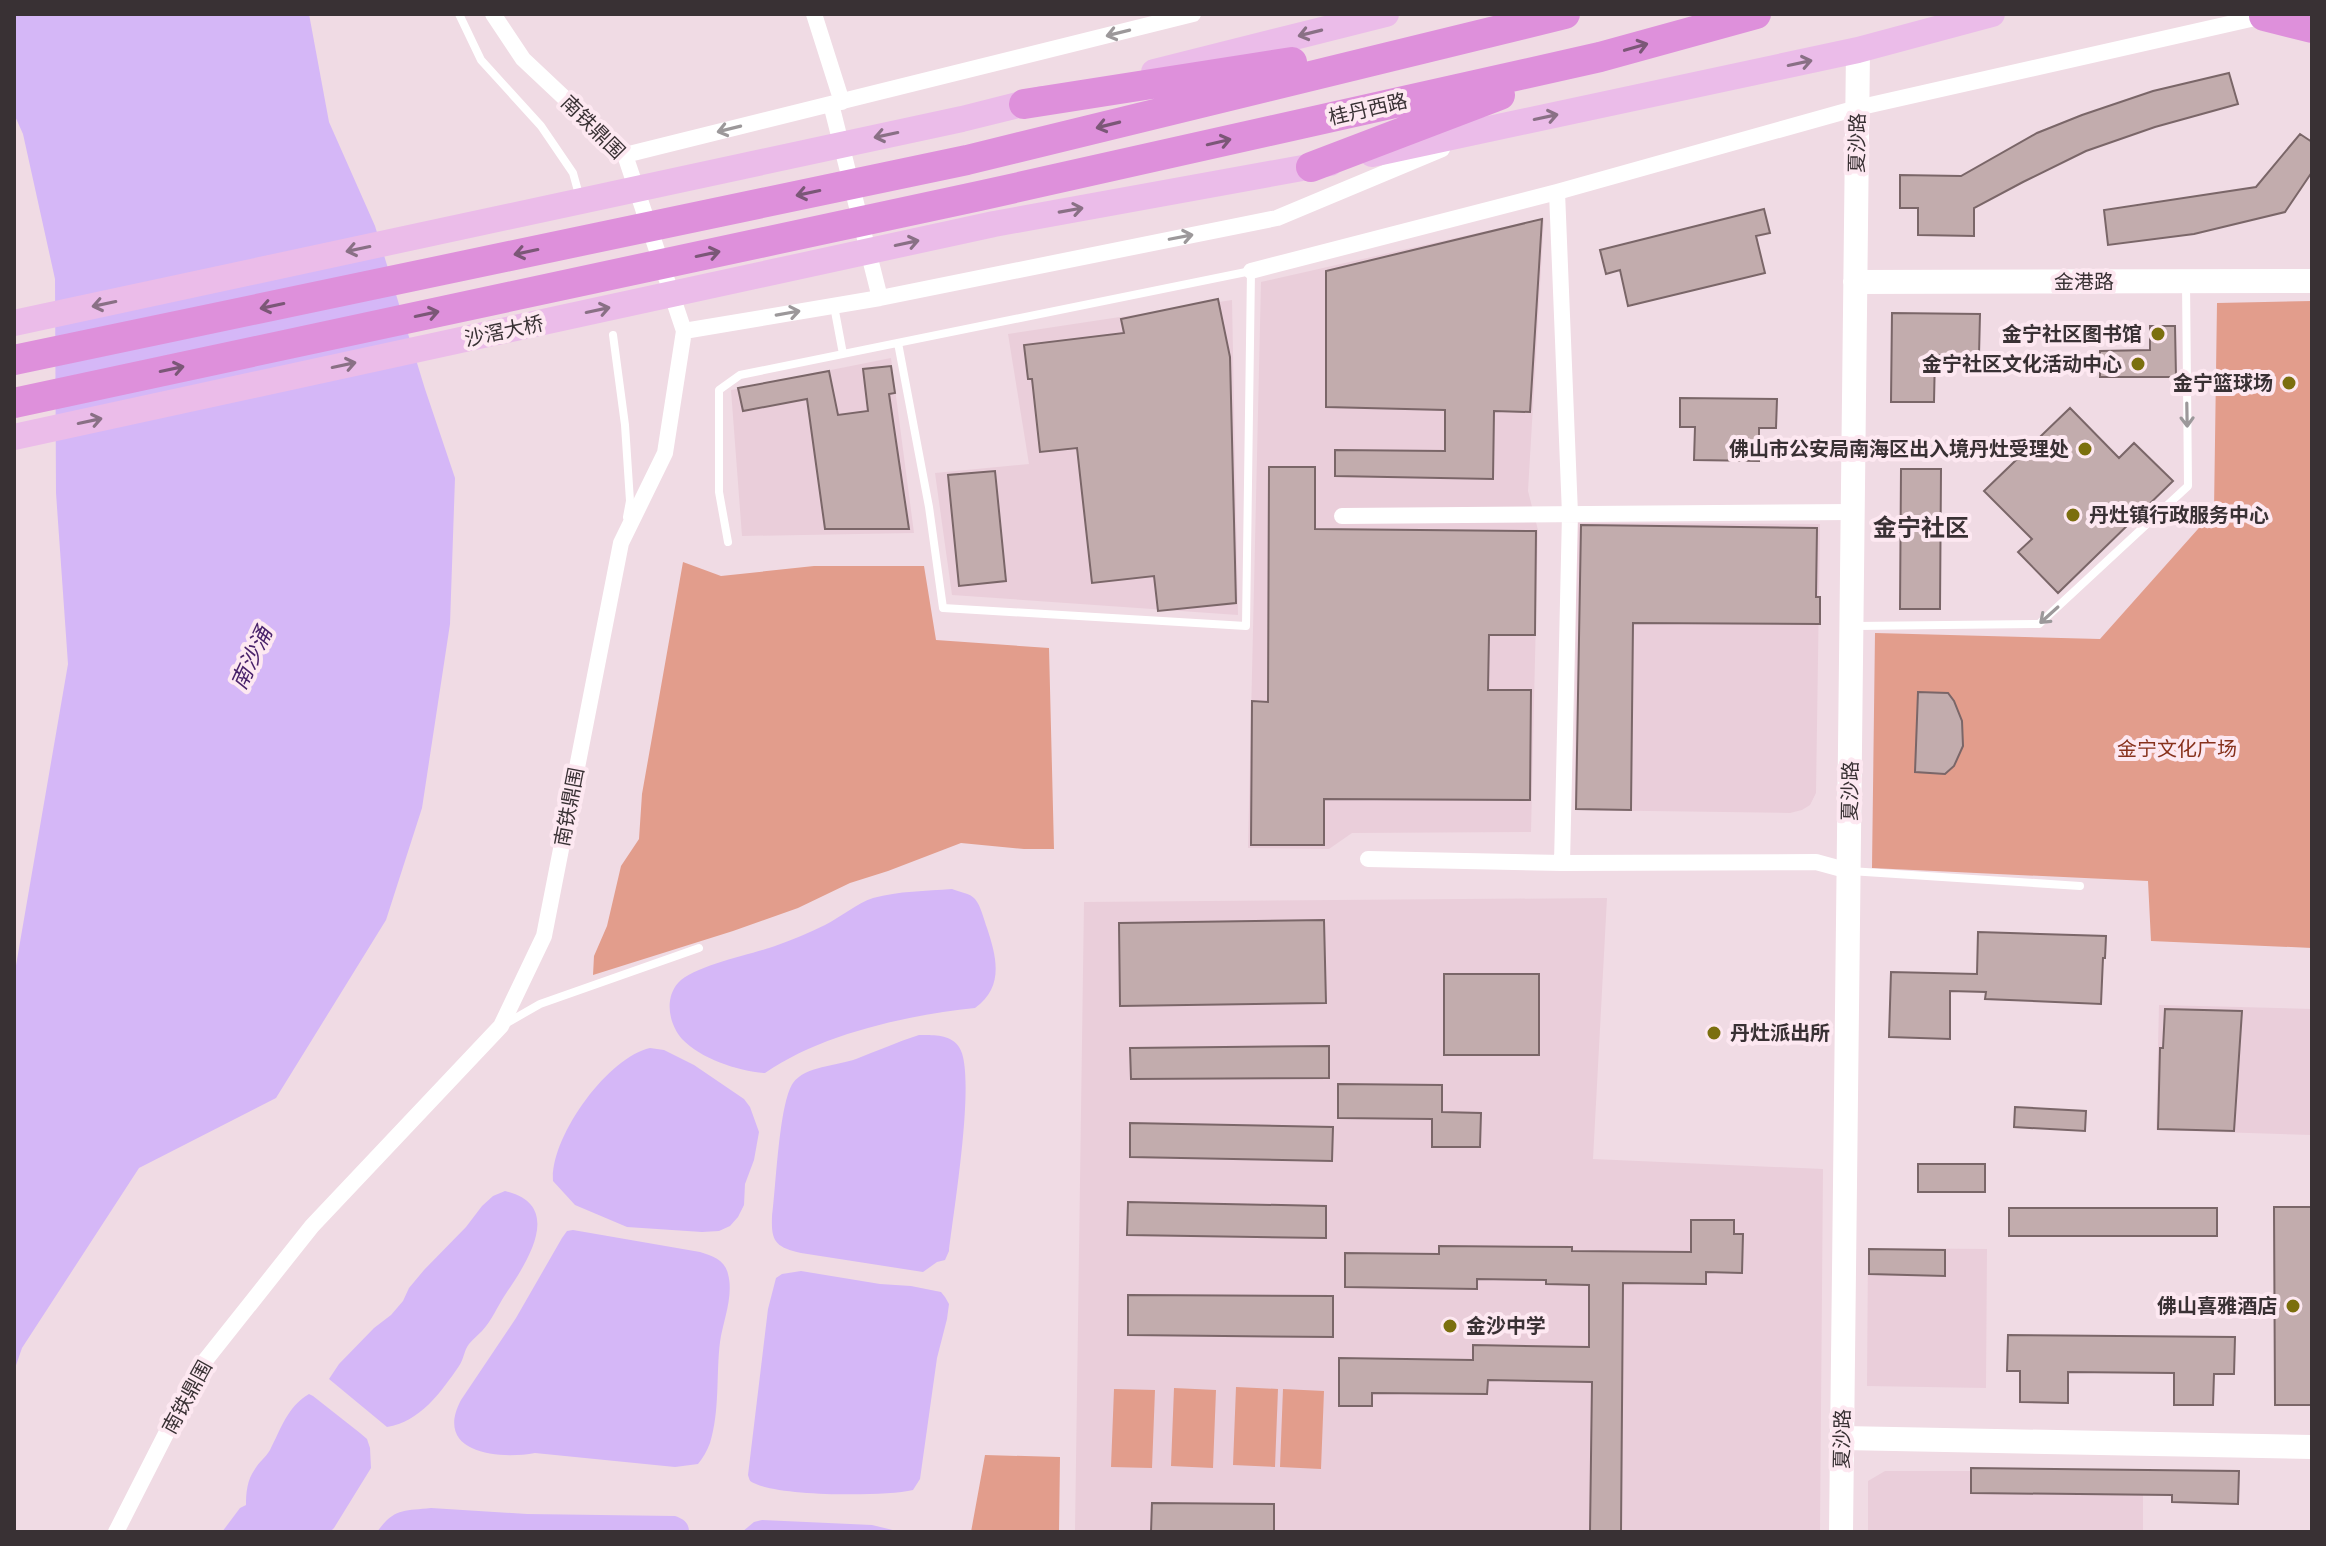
<svg xmlns="http://www.w3.org/2000/svg" width="2326" height="1546" font-family="Figtree,'Noto Sans SC',sans-serif">
<style>
.built{fill:#eaceda}
.green{fill:#e29d8c}
.water{fill:#d5b7f7}
.building{fill:#c2acad;stroke:#7a6668;stroke-width:2}
.lines{fill:none;stroke-linecap:round;stroke-linejoin:round}
.lane{stroke:#fff;stroke-width:8}
.street{stroke:#fff;stroke-width:16}
.secondary{stroke:#fff;stroke-width:24}
.primary{stroke:#ebbce9;stroke-width:26}
.highway{stroke:#de90db;stroke-width:30}
.oneway{stroke:#9c989a}
.oneway2{stroke:#897085}
.oneway3{stroke:#7b5777}
.poi-dot{fill:#7b6f0e;stroke:#fde8f1;stroke-width:3}
.labels{text-anchor:middle;stroke-width:8;stroke-linejoin:round;paint-order:stroke}
.street-label{font-size:20px;fill:#393134;stroke:#fde8f1}
.poi-label{font-size:20px;font-weight:bold;fill:#393134;stroke:#fde8f1;text-anchor:end}
.park-label{font-size:20px;fill:#87311c;stroke:#fde8f1}
.water-label{font-size:22px;font-style:italic;fill:#49226a;stroke:#fde8f1}
.quarter-label{font-size:24px;font-weight:bold;fill:#393134;stroke:#fde8f1}
</style>
<rect width="100%" height="100%" fill="#f0dbe4"/>
<!-- built -->
<path class="built" d="M1544 218 1528 491 1538 530 1531 832 1352 833 1329 849 1248 848 1261 282Z
M1232 300 1238 615 952 595 935 473 1029 464 1008 334Z
M891 358 914 533 742 536 731 390Z
M1576 523 1820 524 1816 793 1810 805 1802 810 1790 813 1575 810Z
M1607 898 1593 1159 1823 1169 1820 1532H1075L1084 902Z
M2159 1005 2312 1009V1135L2156 1130Z
M1868 1248 1987 1249 1986 1388 1867 1386Z
M1885 1471H2143V1532H1868V1481Z"/>
<!-- green -->
<path class="green" d="M2312 301V948L2151 941 2148 881 1872 868 1875 633 2100 639 2214 511 2217 303Z
M683 562 721 576 814 566H924L936 640 1049 648 1054 849H1024L961 843 888 871 850 883 798 908 733 931 593 975 594 956 607 926 621 866 639 839 642 794Z
M1236 1387 1278 1389 1275 1467 1233 1465Z
M1174 1388 1216 1390 1213 1468 1171 1466Z
M1114 1389 1155 1390 1152 1468 1111 1467Z
M1283 1389 1324 1391 1321 1469 1280 1467Z
M985 1455 1060 1457 1059 1532H971Z"/>
<!-- water -->
<path class="water" d="M14 14H309L329 122 375 226 425 389 455 478 450 624 422 808 386 920 276 1098 139 1168 22 1348 14 1371V977L68 664 56 493 55 279 23 134 14 114Z
M952 889C959 892 970 893 975 899 981 906 984 920 987 928 997 958 1004 987 975 1008 908 1015 821 1034 765 1073 738 1071 701 1059 682 1039 669 1024 664 999 678 983 695 965 750 955 775 946 792 940 809 933 825 925 841 917 857 903 873 898 899 891 926 891 952 889Z
M919 1035C932 1035 951 1034 959 1047 977 1072 953 1215 949 1251L945 1260 937 1262 923 1272 801 1253C776 1247 771 1242 772 1217 776 1188 779 1103 793 1083 805 1066 837 1066 856 1059 877 1051 897 1042 919 1035Z
M650 1048 664 1050 694 1065 744 1099 750 1107 759 1132 754 1160 745 1184 744 1205 738 1217 730 1226 719 1231 702 1232 627 1227 575 1205 553 1181C550 1137 608 1057 650 1048Z
M505 1191C566 1205 526 1264 505 1295 497 1307 492 1320 482 1331 478 1335 473 1339 469 1344 464 1350 464 1359 459 1366 441 1392 420 1422 387 1427L329 1379 339 1364 374 1328 391 1315 403 1301 409 1288 424 1270 466 1227 482 1206 493 1196Z
M573 1230 700 1252C713 1256 725 1260 728 1274 734 1296 723 1321 720 1342 716 1375 720 1411 710 1443 707 1451 703 1458 698 1464L675 1467 535 1453C498 1460 433 1453 461 1400L516 1318 562 1238 567 1231Z
M801 1271 880 1284 911 1286 941 1292 945 1297 949 1304 947 1319 937 1358 920 1479 913 1490C882 1497 783 1496 756 1484 749 1481 750 1481 748 1475L768 1309 776 1278 782 1274Z
M309 1394 313 1396 360 1433 367 1439 370 1448 371 1468 334 1528 330 1532H222L240 1508 246 1505C246 1493 247 1480 255 1469 259 1462 266 1457 270 1450 281 1429 287 1407 309 1394Z
M431 1508 527 1514 675 1516C683 1519 689 1522 689 1532H377C394 1508 404 1511 431 1508Z
M762 1520 872 1525 901 1532H742L754 1522Z"/>
<!-- building -->
<path class="building" d="M2229 73 2238 104 2155 127 2086 151 2023 182 1974 208V236L1918 235V208H1900V175L1961 176 2037 133 2082 115 2153 91Z
M2300 134 2312 142V172L2285 212 2194 234 2108 245 2104 210 2256 187Z
M1764 209 1770 233 1756 236 1765 273 1628 306 1620 270 1606 274 1600 250Z
M1542 219 1530 412 1494 411 1493 479 1335 476V450L1445 451V410L1326 407V271Z
M1218 299 1230 357 1236 603 1158 611 1154 576 1092 583 1077 448 1040 452 1032 379H1028L1024 345 1124 333 1121 319Z
M1892 313 1980 314 1979 355H1935L1934 402H1891Z
M2150 326H2175L2176 377H2100V351L2150 350Z
M891 366 895 393 889 394 909 529H825L807 399 743 411 738 388 829 371 838 415 868 411 863 369Z
M1680 398 1777 399 1776 428H1759V461L1694 460 1695 427H1680Z
M2070 408 2119 458 2134 443 2173 481 2058 593 2018 552 2032 539 1984 491Z
M1269 467H1315V529L1536 531 1535 635H1489L1488 690H1531L1530 800 1324 799V845H1251L1252 701 1268 702Z
M1901 469H1941L1940 609H1900Z
M995 471 1006 581 959 586 948 475Z
M1581 525 1817 528 1816 597H1820V624L1633 623 1631 810 1576 809Z
M1918 692 1948 693 1954 701 1962 721 1963 746 1954 766 1945 774 1915 772Z
M1324 920 1326 1003 1120 1006 1119 923Z
M1978 932 2106 936 2105 958H2103L2101 1004 1985 999 1986 992 1950 991V1039L1889 1037 1891 972 1977 974Z
M1444 974H1539V1055H1444Z
M2165 1009 2242 1011 2234 1131 2158 1129 2160 1048H2163Z
M1329 1046V1078L1131 1079 1130 1048Z
M1338 1084 1442 1085V1112L1481 1113 1480 1147H1432V1119L1338 1118Z
M2015 1107 2086 1111 2085 1131 2014 1127Z
M1130 1123 1333 1127 1332 1161 1130 1157Z
M1918 1164H1985V1192H1918Z
M1128 1202 1326 1206V1238L1127 1235Z
M2274 1207H2312V1405H2275Z
M2009 1208H2217V1236H2009Z
M1691 1220H1734V1234H1743L1742 1273 1706 1272V1284L1623 1283 1621 1532H1590L1592 1382 1488 1380 1487 1394 1372 1393V1406H1339V1358L1473 1360V1345L1589 1347V1285L1546 1284V1280L1477 1279V1289L1345 1287V1253L1439 1254V1246L1572 1247V1251L1691 1252Z
M1869 1249 1945 1250V1276L1869 1274Z
M1128 1295 1333 1296V1337L1128 1335Z
M2008 1335 2235 1337 2234 1374H2214L2213 1405H2174V1373L2068 1372V1403L2020 1402V1371H2007Z
M1971 1468 2239 1471 2238 1504 2172 1502V1495L1971 1493Z
M1152 1503 1274 1504V1532H1151Z"/>
<g class="lines">
<!-- lane -->
<path class="lane" d="M459 14 481 60 541 126 573 173 578 191
M834 306 843 354
M613 335 625 425 630 501 627 517
M728 542 719 492V390L740 375 1251 271 1246 626 943 608 929 507 898 343
M1856 626 2039 624 2188 486 2186 282
M1850 871 2080 886
M505 1024 540 1004 699 948"/>
<!-- street -->
<path class="street" d="M814 14 842 102
M831 104 880 298
M625 155 1193 14
M1557 192 1570 514 1562 863
M1251 271 1557 192 1857 108 2264 16
M684 331 880 298 1277 218 1442 149
M1342 516 1853 512
M1368 859 1562 863 1816 862 1849 871
M116 1532 200 1367 312 1226 501 1026 544 936 621 543 665 453 684 331 625 155 523 59 493 14"/>
<!-- secondary -->
<path class="secondary" d="M1855 282 2312 281
M1843 1438 2312 1447
M1841 1532 1858 50"/>
<!-- primary -->
<path class="primary" d="M1154 72 1386 14
M1372 154 1858 50 1992 14
M14 323 962 119 1042 99
M14 437 994 224 1330 163"/>
<!-- highway -->
<path class="highway" d="M2264 16 2312 28
M1024 104 1292 62
M1311 167 1500 95
M14 360 967 160 1565 14
M14 403 979 196 1600 57 1756 14"/>
</g>
<!-- one-way arrows -->
<defs><path id="oneway-shaft" d="M-6 0H5M1.5-3L5.5 0L1.5 3" fill="none" stroke-width="1.6" stroke-linecap="round" stroke-linejoin="round" transform="scale(2)"/></defs>
<g class="oneway">
<use href="#oneway-shaft" transform="translate(1118 33) rotate(166)"/>
<use href="#oneway-shaft" transform="translate(729 129) rotate(166)"/>
<use href="#oneway-shaft" transform="translate(1181 237) rotate(-11)"/>
<use href="#oneway-shaft" transform="translate(788 313) rotate(-10)"/>
<use href="#oneway-shaft" transform="translate(2187 415) rotate(89)"/>
<use href="#oneway-shaft" transform="translate(2049 615) rotate(138)"/>
</g>
<g class="oneway2">
<use href="#oneway-shaft" transform="translate(1310 33) rotate(166)"/>
<use href="#oneway-shaft" transform="translate(1800 63) rotate(-12)"/>
<use href="#oneway-shaft" transform="translate(1546 117) rotate(-12)"/>
<use href="#oneway-shaft" transform="translate(886 135) rotate(168)"/>
<use href="#oneway-shaft" transform="translate(1071 210) rotate(-10)"/>
<use href="#oneway-shaft" transform="translate(907 243) rotate(-12)"/>
<use href="#oneway-shaft" transform="translate(358 249) rotate(168)"/>
<use href="#oneway-shaft" transform="translate(104 304) rotate(168)"/>
<use href="#oneway-shaft" transform="translate(598 310) rotate(-12)"/>
<use href="#oneway-shaft" transform="translate(344 365) rotate(-12)"/>
<use href="#oneway-shaft" transform="translate(90 421) rotate(-12)"/>
</g>
<g class="oneway3">
<use href="#oneway-shaft" transform="translate(1636 47) rotate(-16)"/>
<use href="#oneway-shaft" transform="translate(1108 125) rotate(166)"/>
<use href="#oneway-shaft" transform="translate(1219 142) rotate(-13)"/>
<use href="#oneway-shaft" transform="translate(808 193) rotate(168)"/>
<use href="#oneway-shaft" transform="translate(526 252) rotate(168)"/>
<use href="#oneway-shaft" transform="translate(708 254) rotate(-12)"/>
<use href="#oneway-shaft" transform="translate(272 306) rotate(168)"/>
<use href="#oneway-shaft" transform="translate(427 314) rotate(-12)"/>
<use href="#oneway-shaft" transform="translate(172 369) rotate(-12)"/>
</g>
<!-- markers -->
<g class="poi-dot">
<circle cx="2158" cy="334" r="8"/>
<circle cx="2138" cy="364" r="8"/>
<circle cx="2289" cy="383" r="8"/>
<circle cx="2085" cy="449" r="8"/>
<circle cx="2073" cy="515" r="8"/>
<circle cx="1714" cy="1033" r="8"/>
<circle cx="2293" cy="1306" r="8"/>
<circle cx="1450" cy="1326" r="8"/>
</g>
<g class="labels">
<!-- street labels -->
<g class="street-label">
<text transform="translate(1368 109) rotate(-13)" y="7">桂丹西路</text>
<text transform="translate(593 127) rotate(45)" y="7">南铁鼎围</text>
<text transform="translate(1857 143) rotate(-89)" y="7">夏沙路</text>
<text x="2084" y="289">金港路</text>
<text transform="translate(504 331) rotate(-12)" y="7">沙滘大桥</text>
<text transform="translate(1850 791) rotate(-89)" y="7">夏沙路</text>
<text transform="translate(569 807) rotate(-79)" y="7">南铁鼎围</text>
<text transform="translate(187 1397) rotate(-61)" y="7">南铁鼎围</text>
<text transform="translate(1842 1439) rotate(-89)" y="7">夏沙路</text>
</g>
<!-- poi labels -->
<g class="poi-label">
<text x="2142" y="341">金宁社区图书馆</text>
<text x="2122" y="371">金宁社区文化活动中心</text>
<text x="2273" y="390">金宁篮球场</text>
<text x="2069" y="456">佛山市公安局南海区出入境丹灶受理处</text>
<text x="2089" y="522" text-anchor="start">丹灶镇行政服务中心</text>
<text x="1730" y="1040" text-anchor="start">丹灶派出所</text>
<text x="2277" y="1313">佛山喜雅酒店</text>
<text x="1466" y="1333" text-anchor="start">金沙中学</text>
</g>
<!-- park labels -->
<g class="park-label">
<text x="2177" y="756">金宁文化广场</text>
</g>
<!-- water labels -->
<g class="water-label">
<text transform="translate(251 658) rotate(-65)" y="8">南沙涌</text>
</g>
<!-- quarter labels -->
<g class="quarter-label">
<text x="1921" y="536">金宁社区</text>
</g>
</g>
<!-- border -->
<rect width="2326" height="1546" fill="none" stroke="#393134" stroke-width="32"/>
</svg>
